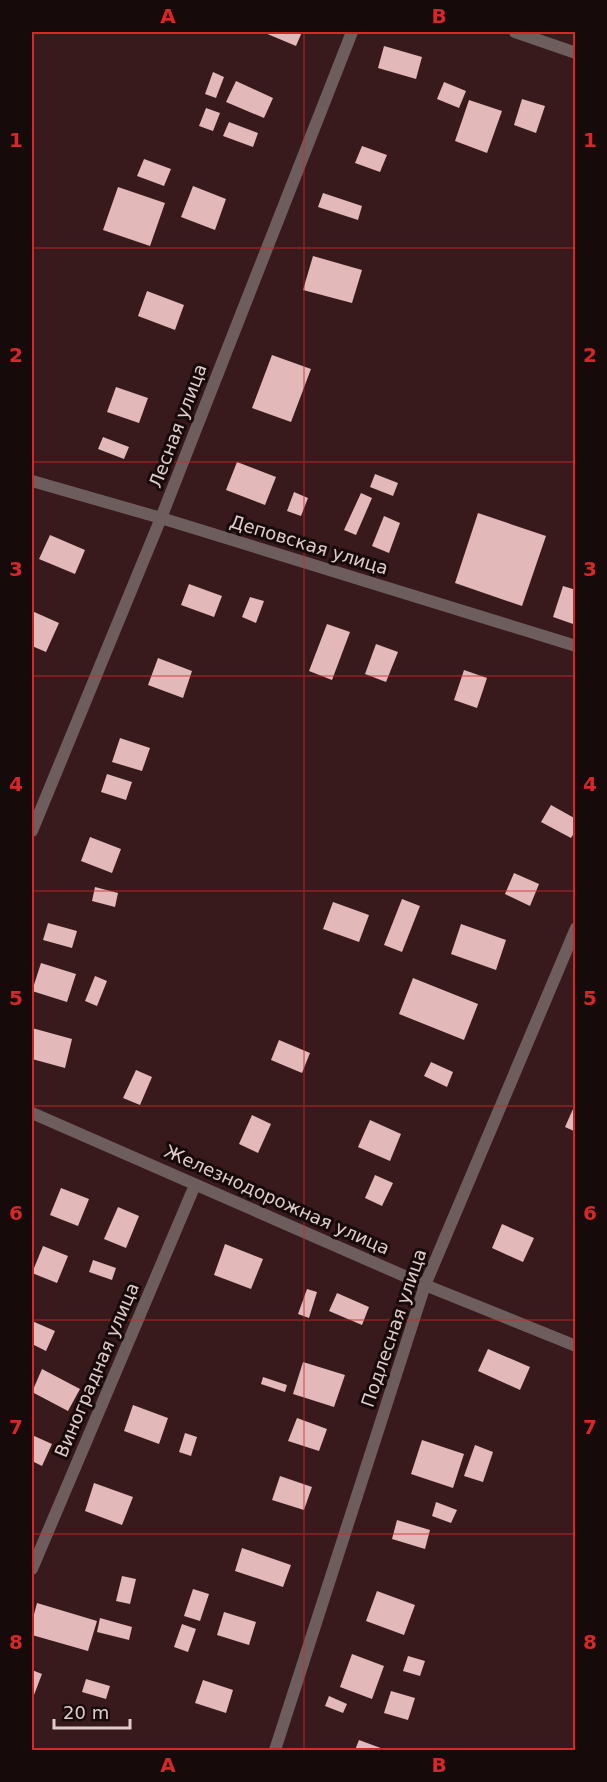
<svg xmlns="http://www.w3.org/2000/svg" width="607" height="1782" font-family="'DejaVu Sans',sans-serif">
<style>
.building{fill:#e2b8b8}
.lines{fill:none;stroke-linecap:round;stroke-linejoin:round}
.street{stroke:#6e5d5d;stroke-width:12}
.grid{fill:none;stroke:#d62828;stroke-width:1.5;stroke-opacity:0.55}
.labels{text-anchor:middle;stroke-width:6;stroke-linejoin:round;paint-order:stroke}
.street-label{font-size:18px;fill:#e1cccc;stroke:#170a0a}
.neatline{fill:none;stroke:#d62828;stroke-width:2}
.grid-label{font-size:20px;text-anchor:middle;font-weight:bold;fill:#d62828}
</style>
<rect width="100%" height="100%" fill="#391a1c"/>
<!-- building -->
<path class="building" d="M266 32H302L296 46 265 33Z
M384 46 422 57 416 79 378 68Z
M213 72 224 77 216 98 205 94Z
M236 81 273 98 264 118 226 102Z
M444 82 466 91 459 108 437 99Z
M522 99 545 106 536 133 514 125Z
M469 100 502 111 487 153 455 141Z
M206 108 220 113 213 131 199 126Z
M229 122 258 133 253 147 223 136Z
M362 146 387 155 380 172 355 163Z
M144 159 171 169 164 186 137 176Z
M193 186 226 199 215 230 181 217Z
M118 187 165 203 150 246 103 230Z
M323 193 362 206 358 220 318 207Z
M313 256 362 270 352 303 303 290Z
M147 291 184 305 175 330 138 316Z
M272 355 311 369 291 422 252 408Z
M116 387 148 398 139 423 107 412Z
M103 437 129 447 124 459 98 449Z
M237 462 276 477 265 505 226 490Z
M375 474 398 483 393 496 370 487Z
M294 492 308 498 301 516 287 511Z
M361 493 372 498 356 535 344 530Z
M478 513 546 536 522 606 455 583Z
M384 516 400 523 389 553 372 546Z
M50 535 85 550 75 574 39 559Z
M189 584 222 596 214 617 181 605Z
M563 586 576 590V625L553 617Z
M250 597 264 601 256 623 242 617Z
M32 611 59 623 46 652 32 646Z
M327 624 350 632 332 680 309 671Z
M376 644 398 652 386 682 365 674Z
M158 658 192 671 183 698 148 685Z
M464 670 487 678 477 708 454 700Z
M120 738 150 748 142 771 112 762Z
M107 774 132 782 126 800 101 792Z
M551 805 576 819V830L571 838 541 822Z
M90 837 121 849 112 873 81 861Z
M514 873 539 884 530 906 505 894Z
M95 887 118 893 115 907 92 901Z
M402 899 420 906 402 952 384 945Z
M333 902 369 915 359 942 323 929Z
M48 923 77 931 72 948 43 940Z
M461 924 506 940 496 970 451 954Z
M41 963 76 974 67 1002 32 991Z
M95 976 107 981 97 1006 85 1001Z
M413 978 478 1004 464 1040 399 1014Z
M32 1028 72 1039 65 1068 32 1059Z
M279 1040 310 1053 302 1073 271 1060Z
M431 1062 453 1072 447 1087 424 1076Z
M136 1070 152 1077 140 1105 123 1098Z
M573 1109 576 1110V1132L565 1127Z
M252 1115 271 1124 258 1153 239 1144Z
M370 1120 401 1134 390 1161 358 1147Z
M375 1175 393 1183 382 1206 365 1198Z
M61 1188 89 1199 78 1226 50 1215Z
M118 1207 139 1216 126 1248 104 1239Z
M502 1224 534 1238 523 1262 492 1248Z
M225 1244 263 1259 251 1289 214 1275Z
M43 1246 68 1256 57 1283 32 1273Z
M93 1260 116 1268 112 1280 89 1272Z
M307 1289 317 1292 309 1318 298 1314Z
M337 1293 369 1307 362 1325 329 1311Z
M32 1321 55 1331 46 1351 32 1344Z
M488 1349 530 1367 520 1390 478 1371Z
M303 1362 345 1375 334 1407 293 1394Z
M42 1369 80 1389 68 1411 32 1392Z
M263 1377 287 1385 285 1392 261 1384Z
M133 1405 168 1418 159 1444 124 1431Z
M297 1418 327 1429 319 1451 288 1441Z
M185 1433 197 1437 191 1456 179 1452Z
M32 1435 52 1444 42 1466 32 1461Z
M422 1440 464 1454 453 1488 411 1474Z
M475 1445 493 1452 483 1482 464 1476Z
M280 1476 312 1487 304 1510 272 1500Z
M94 1483 133 1497 122 1525 85 1511Z
M436 1502 457 1510 451 1523 432 1516Z
M397 1520 430 1530 425 1549 392 1539Z
M242 1548 291 1565 283 1587 235 1571Z
M122 1576 136 1579 130 1604 116 1601Z
M193 1589 209 1594 200 1621 184 1616Z
M377 1591 415 1605 404 1635 366 1621Z
M37 1603 97 1621 88 1651 32 1635V1622Z
M224 1612 256 1622 249 1645 217 1635Z
M100 1618 132 1627 129 1640 97 1632Z
M182 1624 196 1629 188 1652 174 1647Z
M352 1654 384 1666 372 1699 340 1687Z
M408 1656 425 1661 420 1676 403 1671Z
M32 1670 42 1674 34 1695 32 1694Z
M86 1679 110 1686 106 1699 82 1692Z
M203 1680 233 1690 226 1713 195 1703Z
M391 1691 415 1698 408 1720 384 1713Z
M329 1696 347 1704 343 1713 325 1706Z
M359 1740 386 1750H355Z"/>
<g class="lines">
<!-- street -->
<path class="street" d="M515 32 576 53
M32 481 161 518 576 646
M32 831 161 518 352 32
M32 1113 425 1285 576 1346
M32 1569 195 1185
M275 1750 425 1285 576 928"/>
</g>
<!-- grid -->
<path class="grid" d="M304 32V1750M32 248H576M32 462H576M32 676H576M32 891H576M32 1106H576M32 1320H576M32 1534H576"/>
<g class="labels">
<!-- street labels -->
<g class="street-label">
<text transform="translate(178 426) rotate(-69)" y="6">Лесная улица</text>
<text transform="translate(309 545) rotate(17)" y="6">Деповская улица</text>
<text transform="translate(277 1200) rotate(24)" y="6">Железнодорожная улица</text>
<text transform="translate(394 1328) rotate(-71)" y="6">Подлесная улица</text>
<text transform="translate(97 1370) rotate(-67)" y="6">Виноградная улица</text>
</g>
</g>
<!-- border -->
<rect width="607" height="1782" fill="none" stroke="#170a0a" stroke-width="66"/>
<!-- scale -->
<path d="M54 1719v9h76v-9" fill="none" stroke="#e1cccc" stroke-width="3"/>
<text x="63" y="1719" font-size="18" fill="#e1cccc" stroke="#170a0a" stroke-width="4.5" paint-order="stroke">20 m</text>
<rect x="33" y="33" width="541" height="1716" class="neatline"/>
<g class="grid-label">
<text x="168" y="23">A</text>
<text x="439" y="23">B</text>
<text x="16" y="147">1</text>
<text x="590" y="147">1</text>
<text x="16" y="362">2</text>
<text x="590" y="362">2</text>
<text x="16" y="576">3</text>
<text x="590" y="576">3</text>
<text x="16" y="791">4</text>
<text x="590" y="791">4</text>
<text x="16" y="1005">5</text>
<text x="590" y="1005">5</text>
<text x="16" y="1220">6</text>
<text x="590" y="1220">6</text>
<text x="16" y="1434">7</text>
<text x="590" y="1434">7</text>
<text x="16" y="1649">8</text>
<text x="590" y="1649">8</text>
<text x="168" y="1772">A</text>
<text x="439" y="1772">B</text>
</g>
</svg>
